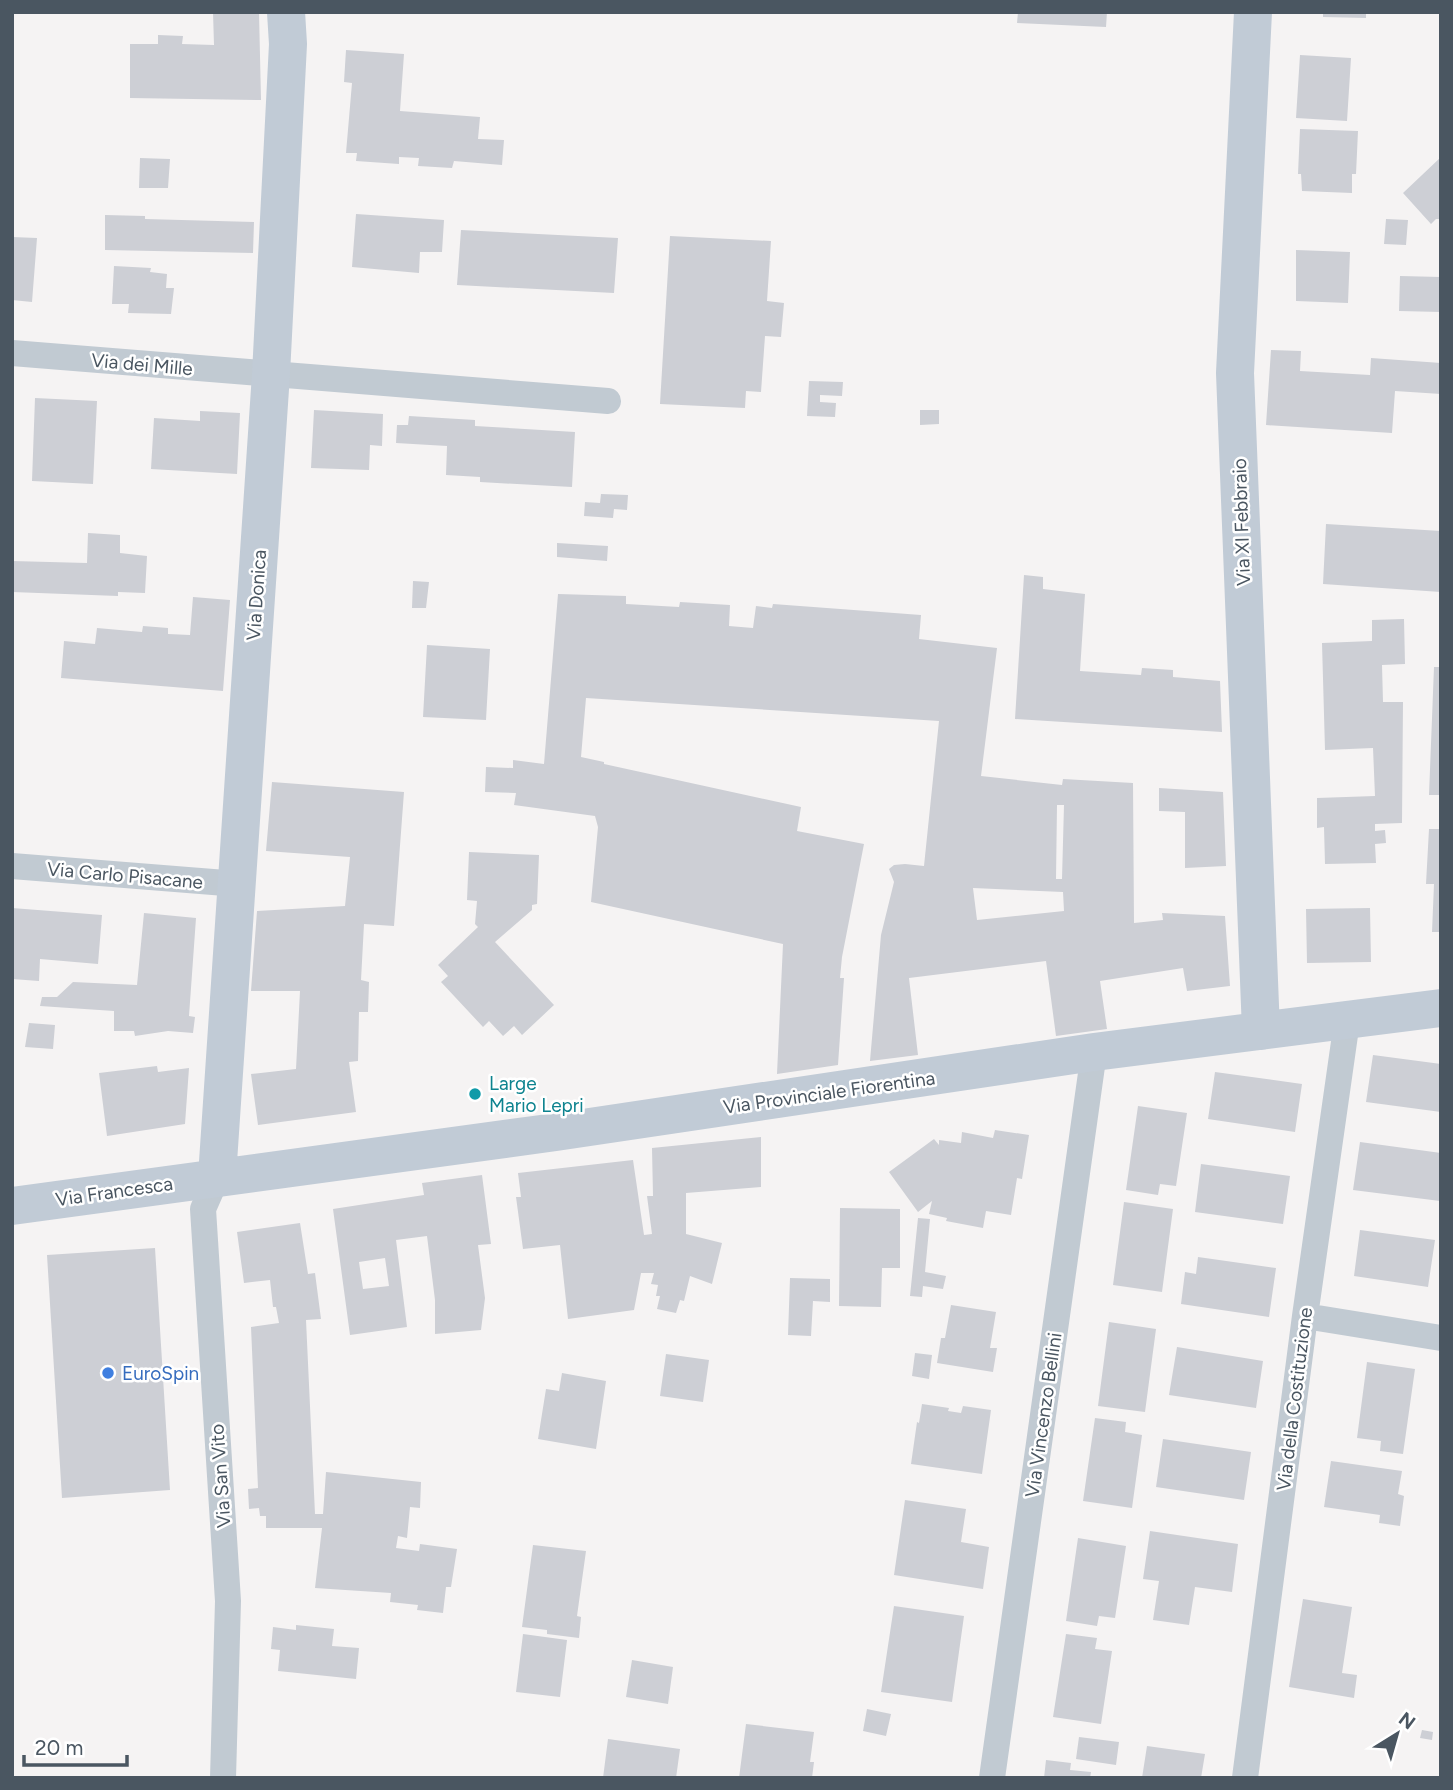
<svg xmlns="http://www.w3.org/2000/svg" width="1453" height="1790" font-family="Figtree,sans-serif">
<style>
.building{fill:#cdcfd5;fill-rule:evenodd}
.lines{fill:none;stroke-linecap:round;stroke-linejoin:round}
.street{stroke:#c1cad2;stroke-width:26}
.secondary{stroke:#c1cbd6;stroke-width:38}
.culture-dot{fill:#0f9aa8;stroke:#fff;stroke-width:2.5}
.shop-dot{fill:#3f7fe0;stroke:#fff;stroke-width:2.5}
.labels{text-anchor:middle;stroke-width:5;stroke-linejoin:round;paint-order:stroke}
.street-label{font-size:19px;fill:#4a5661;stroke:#fff}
.culture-label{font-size:19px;fill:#0d838f;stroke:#fff;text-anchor:start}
.shop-label{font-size:19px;fill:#366cbe;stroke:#fff;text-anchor:start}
</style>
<rect width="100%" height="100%" fill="#f5f3f3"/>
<!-- building -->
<path class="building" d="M213 12H259L261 100 130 98V44H158V35L183 36 182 44 214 45Z
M1018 12H1107L1106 27 1017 23Z
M1323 12H1366V18L1323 17Z
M346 50 404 54 400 111 480 117 478 139 504 140 502 165 454 161 452 168 418 166 419 158 399 157V164L356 161 357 153H346L352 83 344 82Z
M1300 55 1351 58 1347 121 1296 118Z
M1300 129 1358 131 1356 174H1352V193L1302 191 1301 174H1298Z
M1441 157V219H1436L1431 224 1403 193Z
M140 158 170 159 168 188H139Z
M356 214 444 220 442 252H420L419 273 352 267Z
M105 215 145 216V219L254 222 253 253 105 250Z
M1386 219 1408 220 1406 245 1384 244Z
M461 230 618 238 614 293 457 285Z
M670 236 771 241 767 301 784 303 781 337 765 336 761 392 746 391 745 408 660 404Z
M12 237 37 238 32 302 12 300Z
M1296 250 1350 252 1348 303 1296 301Z
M114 266 151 268 150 272 167 274 166 288H174L171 314 128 313 129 304H112Z
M1400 276 1441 277V312L1399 311Z
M1271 350 1301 351 1300 371 1370 375 1371 358 1441 363V394L1395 391 1392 433 1266 425Z
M809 381 843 382 842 396 820 395V402L836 403 835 417 807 416Z
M35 398 97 401 93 484 32 481Z
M314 410 383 414 382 446 370 445 369 470 311 468Z
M920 410H939V424L920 425Z
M200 411 240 413 237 474 151 469 154 418 200 421Z
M409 416 475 420V426L575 432 572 487 480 482V477L446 475 447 446 396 443 397 425H408Z
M601 494 628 495 627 510 614 509 613 518 584 516 585 502 600 503Z
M1326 524 1441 531V592L1323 584Z
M88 533 120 535V553L147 556 145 593 118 592V596L12 592V561L87 563Z
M557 543 608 546 607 561 557 557Z
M1024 575 1043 577V589L1085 594 1080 671 1141 675 1142 668 1173 670V677L1220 681 1222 732 1015 719Z
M413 581 429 582 426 608H412Z
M558 594 626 596V604L679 607 680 602 730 605 729 626 753 628 756 606 772 608 773 604 921 615 919 639 997 648 981 776 1062 785 1063 779 1133 783 1134 923 1163 920 1162 913 1225 916 1230 986 1187 991 1183 968 1100 981 1107 1029 1056 1036 1046 961 909 978 918 1055 870 1061 881 935 894 882 889 869 894 865 905 864 924 866 939 721 586 698 581 757 604 762V764L801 807 797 831 864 844 842 957 840 978H844L838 1065 777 1074 783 944 591 902 598 827 595 816 514 805 516 793 485 792 486 767 513 768V760L544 764ZM1057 805H1064L1062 879H1056ZM973 888 1063 892 1064 911 977 920Z
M193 597 230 600 223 691 61 678 64 641 95 644 97 628 142 632 143 626 168 628V634L190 635Z
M1404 619 1405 664 1382 665 1383 702H1403L1402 823 1375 824V831L1385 830 1386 843 1375 844 1376 863 1325 864 1324 827 1317 828V798L1375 796 1373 748 1325 750 1322 643 1372 641V620Z
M427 645 490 649 486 720 423 717Z
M1434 667H1441V795H1429Z
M272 782 404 792 394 926 364 924 361 980 369 982 368 1012H359L358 1061 349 1062 356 1112 258 1125 251 1074 296 1069 300 991H251L257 911 345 906 350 857 266 851Z
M1159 788 1223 792 1226 866 1185 868V812L1159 811Z
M1429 829H1441V932H1432L1434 884H1426Z
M469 852 539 855 537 904 532 905V910L495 942 554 1005 522 1035 514 1026 503 1036 489 1021 483 1027 441 982 448 976 438 965 478 927 475 924 477 901 467 900Z
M12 908 102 915 98 964 40 959 39 981 12 979Z
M1370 908 1371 962 1307 963 1306 909Z
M144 913 196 918 189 1016 195 1017 193 1033 168 1031 135 1036 134 1031H114V1011L40 1006 42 997H57L73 982 137 985Z
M29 1023 55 1025 53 1049 25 1047Z
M1373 1055 1441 1064V1112L1366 1102Z
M157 1066 158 1072 189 1068 185 1124 107 1136 99 1073Z
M1215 1072 1302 1084 1295 1132 1208 1119Z
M1138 1106 1187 1113 1176 1186 1160 1184 1158 1195 1126 1190Z
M995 1130 1029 1135 1022 1179 1017 1178 1011 1215 986 1211 983 1228 946 1221 947 1218 929 1214 932 1201 918 1212 889 1172 934 1139 939 1145V1140L961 1143 962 1132 993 1138Z
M761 1137V1187L686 1193V1234L722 1243 712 1284 690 1276 684 1301 680 1300 676 1313 657 1309 660 1296H656L658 1285 651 1284 654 1273H641L634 1310 568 1319 560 1245 523 1249 516 1197H521L518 1173 633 1160 644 1235 652 1234 647 1196H653L652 1148Z
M1360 1142 1441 1153 1440 1201 1353 1190Z
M1201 1164 1290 1176 1283 1224 1195 1212Z
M482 1175 491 1244 478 1245 485 1298 481 1330 435 1334V1300L427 1236 396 1240 407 1327 350 1335 333 1209 424 1195 422 1183ZM385 1258 389 1286 363 1289 359 1262Z
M1124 1202 1173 1209 1162 1292 1113 1285Z
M840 1208 900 1209V1268H882L881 1307 839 1306Z
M918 1218 930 1219 925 1272 946 1276 943 1289 923 1286 922 1297 910 1296Z
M300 1223 308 1274 315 1273 321 1319 306 1320 315 1514H323L326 1472 421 1482 420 1508 410 1507 407 1538 398 1536 396 1548 419 1551 420 1544 457 1549 451 1587H446L443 1613 417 1610 418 1605 390 1602 391 1593 315 1588 322 1528H266V1516H260L259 1508 249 1509 248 1489 258 1488 251 1327 279 1323 276 1307H273L270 1280 244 1283 237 1232Z
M1360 1230 1435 1240 1428 1287 1354 1276Z
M155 1248 170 1490 62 1498 47 1255Z
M1198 1257 1276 1268 1269 1317 1181 1304 1185 1272 1196 1274Z
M790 1278 830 1279V1302L813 1301 811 1336 788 1335Z
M951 1305 996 1312 990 1348H997L993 1372 937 1363 941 1338H945Z
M1109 1322 1156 1329 1145 1412 1098 1406Z
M1177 1347 1263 1361 1256 1408 1169 1395Z
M915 1353 932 1355 929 1379 912 1376Z
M666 1354 709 1360 703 1402 660 1396Z
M1367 1362 1415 1369 1403 1454 1380 1451 1381 1441 1357 1438Z
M562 1373 606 1381 596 1449 538 1439 546 1389 559 1391Z
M922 1404 949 1408 948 1411 961 1413 963 1406 991 1410 982 1474 911 1464 917 1422 919 1423Z
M1095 1418 1126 1422 1125 1432 1142 1435 1132 1508 1083 1501Z
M1163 1439 1251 1452 1244 1500 1156 1487Z
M1331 1461 1402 1471 1398 1494 1404 1496 1400 1526 1379 1523 1380 1515 1324 1507Z
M905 1500 966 1509 961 1542 989 1547 983 1589 894 1575Z
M1150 1531 1238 1544 1232 1592 1195 1587 1189 1625 1153 1620 1159 1581 1143 1579Z
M1078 1538 1126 1546 1115 1618 1099 1616 1097 1626 1066 1621Z
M533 1545 586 1551 577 1616 581 1617 579 1638 547 1634V1630L522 1627Z
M1303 1599 1352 1607 1342 1673 1357 1675 1354 1698 1289 1687Z
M894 1606 964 1616 952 1702 881 1692Z
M296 1625 334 1629 332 1646 359 1648 356 1679 278 1671 280 1650 271 1649 273 1627 296 1630Z
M523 1634 567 1640 560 1697 516 1692Z
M1066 1634 1097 1638 1095 1649 1112 1651 1101 1724 1053 1717Z
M632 1660 673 1667 668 1704 626 1697Z
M867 1709 891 1714 886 1736 863 1731Z
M746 1724 814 1732 810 1762H814L812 1778H739Z
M1422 1730 1433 1732 1432 1740 1420 1738Z
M1079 1737 1119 1742 1116 1765 1076 1759Z
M608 1739 680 1749 676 1778H603Z
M1147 1746 1205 1754 1201 1778H1142Z
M1046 1760 1071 1763 1070 1770 1091 1772 1090 1778H1044Z"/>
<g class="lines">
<!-- street -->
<path class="street" d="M12 353 608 401
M12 866 238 884
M217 1177 203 1209 228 1601 223 1778
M1305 1316 1441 1338
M992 1778 1094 1052
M1245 1778 1305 1316 1347 1021"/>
<!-- secondary -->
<path class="secondary" d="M1253 12 1235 373 1261 1031
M217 1177 271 374 288 44 286 12
M12 1206 556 1132 1094 1052 1441 1008"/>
</g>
<!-- markers -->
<circle class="culture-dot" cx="475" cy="1094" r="7"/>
<circle class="shop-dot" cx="108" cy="1373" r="7"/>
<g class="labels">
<!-- street labels -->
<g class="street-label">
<text transform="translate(142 364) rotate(5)" y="7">Via dei Mille</text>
<text transform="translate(1241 522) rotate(-92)" y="7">Via XI Febbraio</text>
<text transform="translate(256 595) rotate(-86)" y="7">Via Donica</text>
<text transform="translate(125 875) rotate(5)" y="7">Via Carlo Pisacane</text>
<text transform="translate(829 1092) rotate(-8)" y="7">Via Provinciale Fiorentina</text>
<text transform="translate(114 1191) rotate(-8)" y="7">Via Francesca</text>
<text transform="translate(1294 1399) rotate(-83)" y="7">Via della Costituzione</text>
<text transform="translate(1043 1415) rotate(-82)" y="7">Via Vincenzo Bellini</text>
<text transform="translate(220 1476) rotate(-94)" y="7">Via San Vito</text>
</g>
<!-- culture labels -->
<g class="culture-label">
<text x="489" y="1090">Large<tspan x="489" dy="22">Mario Lepri</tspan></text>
</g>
<!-- shop labels -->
<g class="shop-label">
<text x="122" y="1380">EuroSpin</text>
</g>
</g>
<!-- border -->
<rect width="1453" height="1790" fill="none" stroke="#4a5661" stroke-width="28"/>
<!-- north arrow -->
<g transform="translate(1397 1734) rotate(37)" stroke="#ffffff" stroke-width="5" paint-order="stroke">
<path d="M0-5L12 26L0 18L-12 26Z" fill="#4a5661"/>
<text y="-10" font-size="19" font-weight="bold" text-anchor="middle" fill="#4a5661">N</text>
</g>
<!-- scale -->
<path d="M24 1755v10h103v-10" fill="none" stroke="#4a5661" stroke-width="3.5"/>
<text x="35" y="1755" font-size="21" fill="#4a5661" stroke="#ffffff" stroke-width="5" paint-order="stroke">20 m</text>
</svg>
